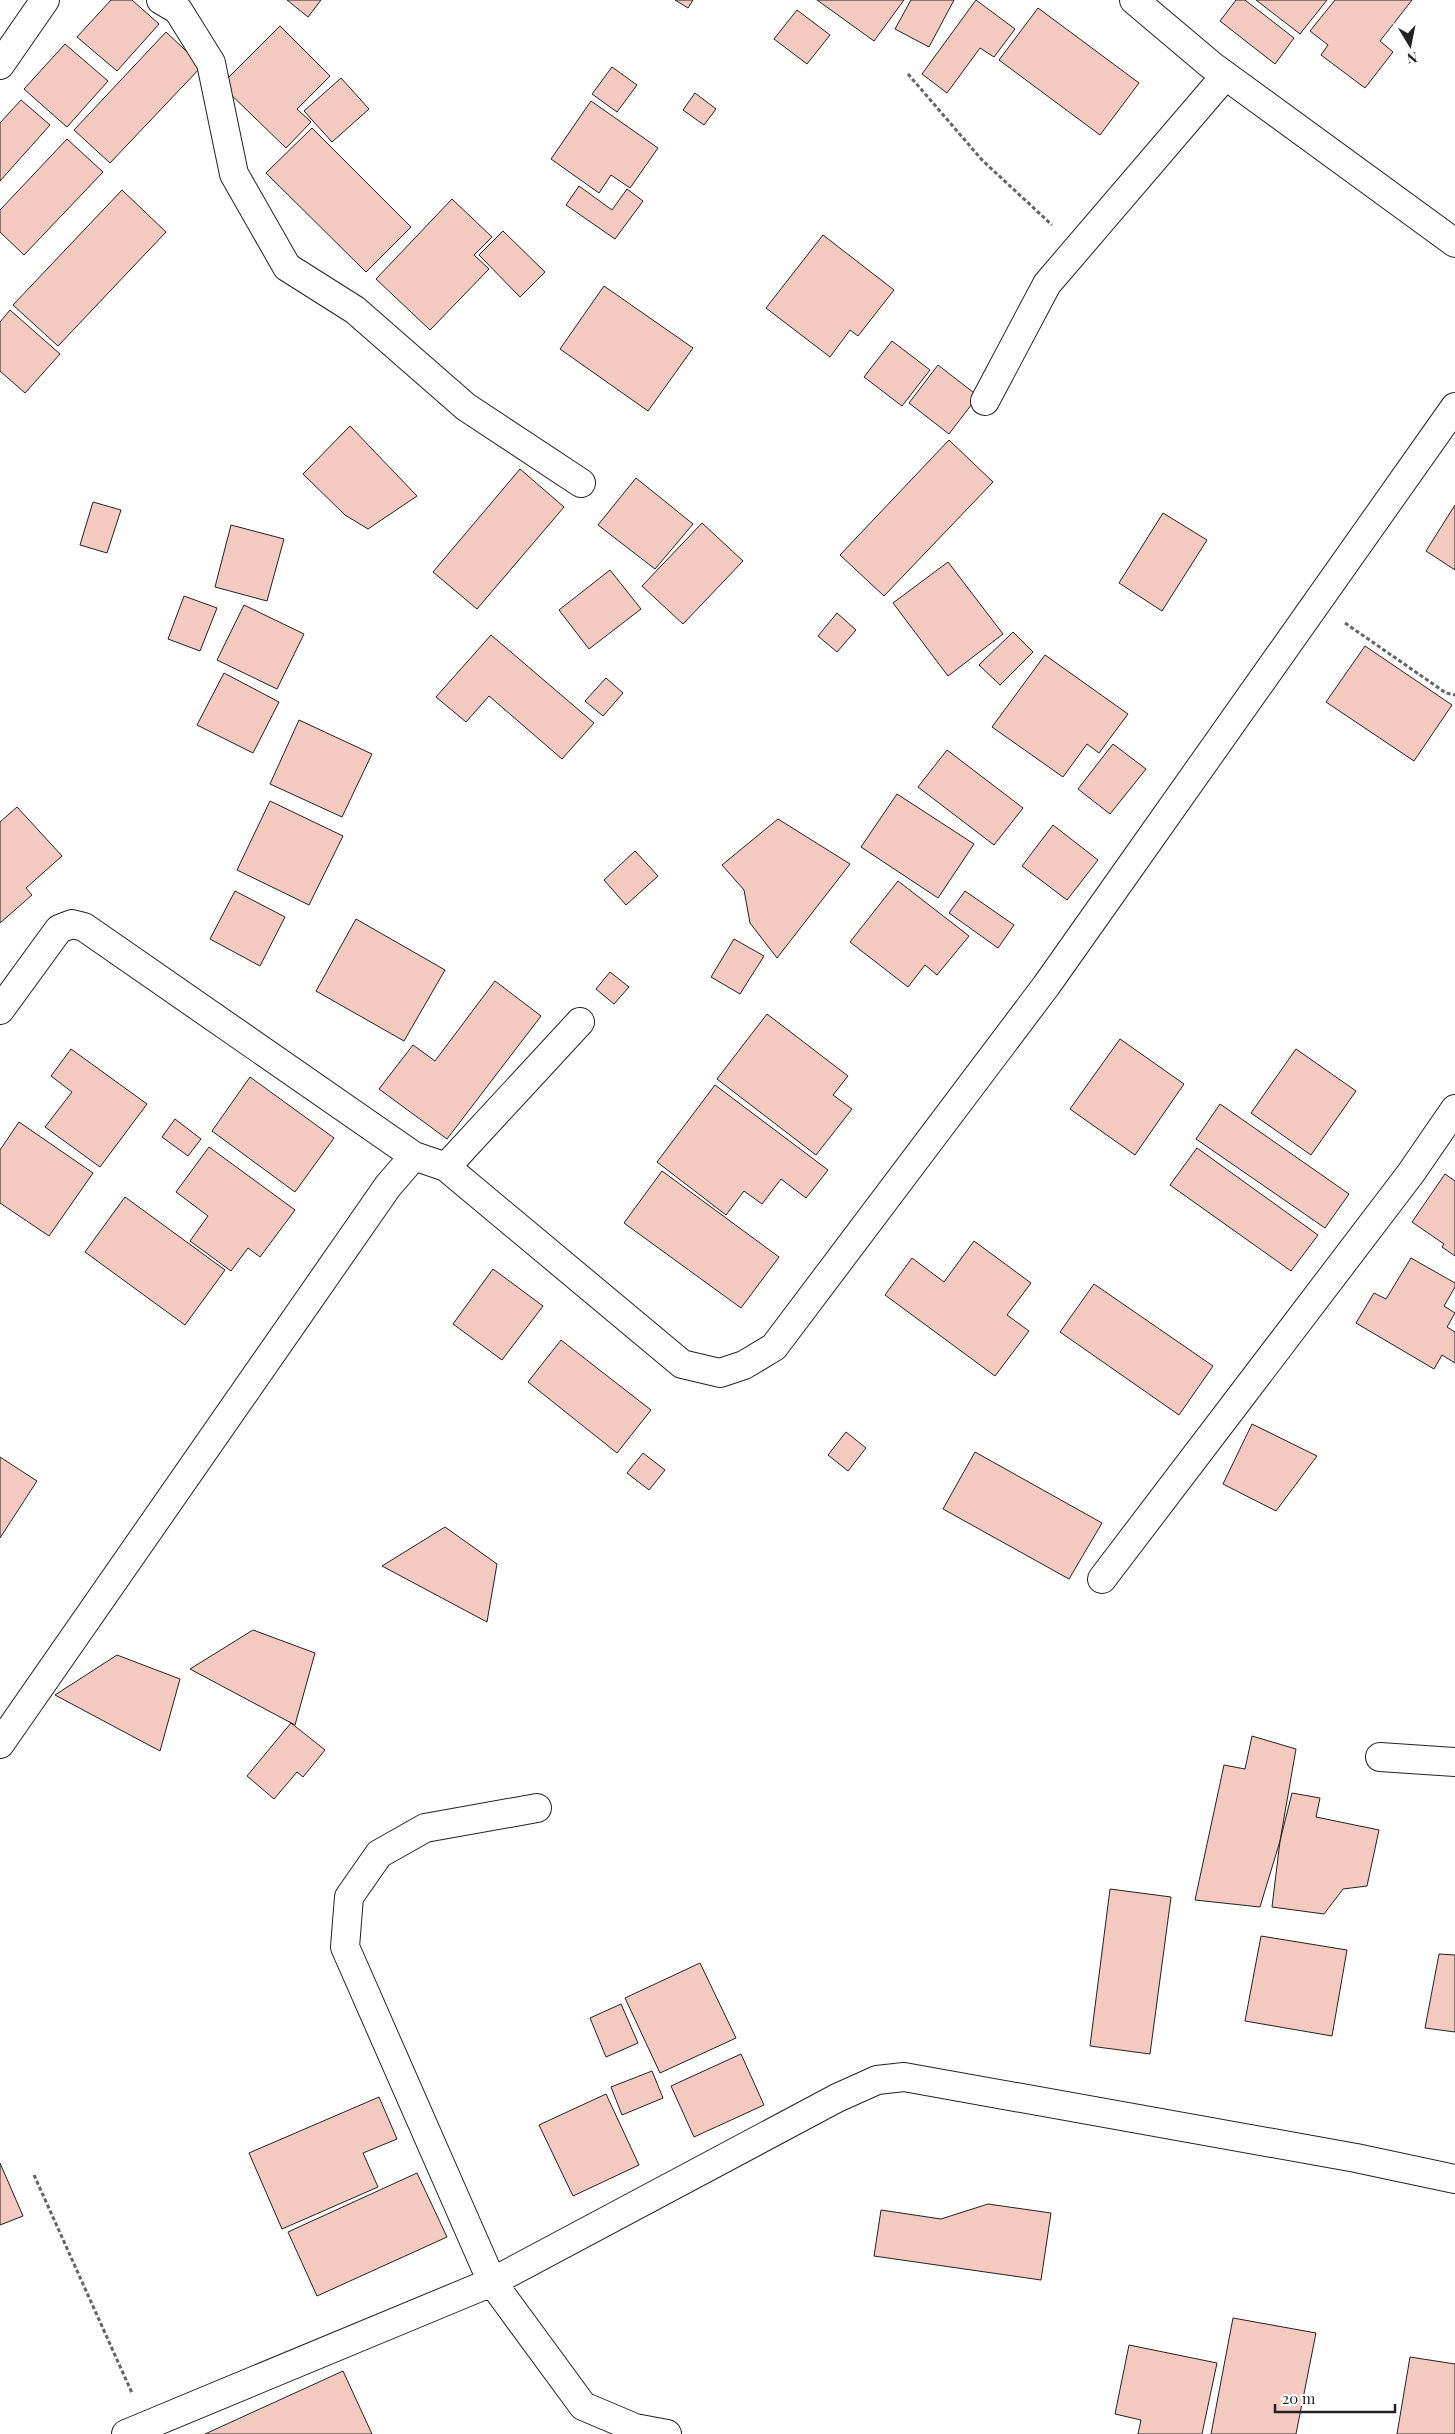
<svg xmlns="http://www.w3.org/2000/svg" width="1455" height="2434" font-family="'Playfair Display',serif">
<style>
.building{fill:#f3c9c0;stroke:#222}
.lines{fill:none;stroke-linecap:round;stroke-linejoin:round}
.street-casing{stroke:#222;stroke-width:30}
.path{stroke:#646464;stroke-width:3;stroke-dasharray:4 2.5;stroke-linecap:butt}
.street{stroke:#fff;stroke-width:28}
</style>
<rect width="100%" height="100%" fill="#fff"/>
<!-- building -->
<path class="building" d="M111 0H132L159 24 117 71 77 37Z
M287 0H321L308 17Z
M675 0H693L688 8Z
M817 0H904L874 41Z
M911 0H954L929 47 895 29Z
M976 0 1015 29 994 57 980 48 947 93 922 74Z
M1236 0H1245L1294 38 1275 64 1220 21Z
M1256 0H1327L1300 34Z
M1335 0H1412L1380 41 1393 52 1365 88 1321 55 1328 45 1310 31Z
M1038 8 1139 83 1100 135 999 60Z
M797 10 830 35 807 64 774 39Z
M280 26 330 76 297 109 311 122 286 148 221 85Z
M166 32 202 66 110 163 74 130Z
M65 44 108 81 67 127 24 89Z
M612 67 637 85 617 112 592 94Z
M341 78 369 109 332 142 304 111Z
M695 93 716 109 704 125 683 110Z
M21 100 50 125 0 181V123Z
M591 101 658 148 630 188 611 175 599 193 551 159Z
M312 128 411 227 366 272 266 173Z
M67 139 103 172 24 255 0 232V210Z
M579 186 612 210 627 189 643 201 615 239 566 205Z
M122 190 166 232 58 346 13 305Z
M452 199 492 237 474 255 489 269 430 330 376 279Z
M503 231 545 272 520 297 479 255Z
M823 235 894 290 858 336 850 330 830 357 766 308Z
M604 286 693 348 648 411 560 349Z
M10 310 60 354 25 393 0 371V322Z
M892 341 930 370 902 406 864 377Z
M938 365 978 396 949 434 909 403Z
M350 426 417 496 368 529 345 515 303 474Z
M949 440 993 482 884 596 840 555Z
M520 469 564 507 477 609 433 572Z
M636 478 693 524 655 569 598 525Z
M93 502 121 510 107 553 80 545Z
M1455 505V570L1426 551Z
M1163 513 1207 540 1162 611 1119 583Z
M702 523 743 561 683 624 642 586Z
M231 525 284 539 267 601 215 587Z
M948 562 1003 634 948 676 893 603Z
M610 570 641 609 589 649 559 610Z
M184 596 217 608 200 651 168 639Z
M244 605 304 634 277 689 217 660Z
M837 613 856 630 837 652 818 636Z
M1013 632 1033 652 1000 685 979 665Z
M491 635 594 723 562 759 489 696 466 722 436 697Z
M1365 646 1452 705 1414 761 1326 702Z
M1045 655 1128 714 1099 753 1087 744 1063 777 992 727Z
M224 673 279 702 253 753 197 725Z
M606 678 623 693 603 716 585 701Z
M299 720 372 754 342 817 270 784Z
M1113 744 1146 769 1110 814 1078 789Z
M947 750 1023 808 994 845 918 787Z
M897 794 974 844 938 898 861 847Z
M270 801 343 836 309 905 237 870Z
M17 807 62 856 26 888 32 895 0 923V822Z
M778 819 850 864 777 958 750 923 744 890 722 865Z
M1053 825 1098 860 1067 900 1022 866Z
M635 851 658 876 626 905 604 880Z
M898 881 969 936 937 975 925 965 908 987 850 942Z
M235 891 285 917 260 966 210 939Z
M965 891 1014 925 998 948 949 913Z
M356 919 445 970 404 1041 316 991Z
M734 939 764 956 740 994 711 977Z
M610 972 629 987 614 1004 596 989Z
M495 981 541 1016 447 1139 379 1089 413 1045 435 1061Z
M767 1014 848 1076 833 1095 852 1109 816 1155 717 1079Z
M1120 1039 1184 1084 1135 1155 1070 1109Z
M71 1049 147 1104 100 1167 45 1127 72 1092 51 1076Z
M1296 1049 1356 1091 1311 1155 1251 1113Z
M250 1077 334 1138 295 1192 212 1131Z
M715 1085 828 1170 806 1198 781 1179 762 1204 744 1191 726 1215 657 1162Z
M1220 1104 1349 1194 1325 1228 1196 1139Z
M175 1119 201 1139 188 1156 162 1137Z
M19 1122 93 1173 49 1236 0 1203V1150Z
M209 1147 295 1210 260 1257 248 1248 231 1271 190 1241 208 1216 176 1192Z
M1197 1148 1318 1235 1291 1271 1170 1185Z
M662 1171 779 1257 741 1308 624 1223Z
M1445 1174 1455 1181V1256L1442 1247 1444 1244 1412 1222Z
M125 1197 225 1270 185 1325 85 1252Z
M974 1241 1031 1283 1007 1315 1029 1331 995 1376 885 1295 912 1258 944 1282Z
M1411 1258 1455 1283V1287L1444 1306 1455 1313 1447 1327 1455 1332V1363L1442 1355 1434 1369 1356 1323 1374 1293 1386 1299Z
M493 1269 543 1306 502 1360 453 1324Z
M1094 1284 1213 1366 1179 1415 1060 1332Z
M561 1340 651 1410 617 1453 528 1382Z
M1252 1424 1317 1456 1276 1511 1223 1484Z
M846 1432 866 1448 848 1471 828 1455Z
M975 1452 1102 1523 1069 1579 943 1509Z
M643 1453 665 1470 649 1490 627 1473Z
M0 1457 37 1481 0 1538Z
M445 1527 497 1564 487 1622 382 1566Z
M253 1630 315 1653 295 1725 190 1669Z
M117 1655 180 1679 160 1751 55 1695Z
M291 1723 325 1750 303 1777 297 1772 274 1799 247 1776Z
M1252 1736 1296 1749 1280 1841 1260 1907 1195 1900 1224 1765 1245 1769Z
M1292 1793 1320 1798 1316 1817 1379 1830 1367 1886 1343 1889 1324 1914 1272 1907 1280 1841Z
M1110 1889 1171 1897 1150 2054 1090 2046Z
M1261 1936 1347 1950 1332 2036 1245 2021Z
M1439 1954 1455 1955V2032L1425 2028Z
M700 1963 736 2038 660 2073 625 1998Z
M621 2004 638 2043 606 2057 590 2018Z
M741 2054 764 2105 694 2137 671 2086Z
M652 2071 663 2098 622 2115 611 2087Z
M606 2094 639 2165 573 2196 539 2125Z
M379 2097 397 2139 363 2153 378 2187 282 2229 249 2153Z
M0 2163 23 2216 0 2225Z
M417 2173 447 2237 317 2296 288 2232Z
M988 2204 1051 2213 1041 2280 874 2256 881 2210 941 2219Z
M1233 2318 1316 2333 1296 2434H1211Z
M1129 2345 1217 2363 1202 2434H1138L1141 2420 1115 2414Z
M1410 2357 1455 2364V2434H1397Z
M343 2371 372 2434H205Z"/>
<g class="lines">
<!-- street casing -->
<g class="street-casing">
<path id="street" d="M161 0 178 10 211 63 234 174 287 267 355 310 466 407 581 483
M1134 0 1211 65 1455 243
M0 65 45 0
M985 401 1047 284 1225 76
M0 1010 59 929 72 924 84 927 414 1156
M446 1167 580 1022
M1102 1579 1411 1173 1455 1109
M0 1744 388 1186 414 1156 446 1167 682 1364 720 1373 744 1365 774 1347 1046 986 1455 407
M1380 1757 1455 1762
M537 1808 425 1828 379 1854 349 1897 345 1947 492 2282 583 2406 635 2428 667 2434
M126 2434 492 2282 837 2098 877 2080 904 2077 1356 2158 1455 2179"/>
</g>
<!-- path -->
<path class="path" d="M908 74 982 160 1052 225
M1345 623 1446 693 1455 695
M34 2175 132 2393"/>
<!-- street -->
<use href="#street" class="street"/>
</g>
<!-- north arrow -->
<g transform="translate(1410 45) rotate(170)" stroke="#ffffff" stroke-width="4" paint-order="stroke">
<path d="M0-4L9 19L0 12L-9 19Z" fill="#222222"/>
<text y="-8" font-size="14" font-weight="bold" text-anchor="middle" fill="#222222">N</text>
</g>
<!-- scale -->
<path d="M1275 2404v8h120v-8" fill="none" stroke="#222222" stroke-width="2.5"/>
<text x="1282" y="2404" font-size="15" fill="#222222" stroke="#ffffff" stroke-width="4" paint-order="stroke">20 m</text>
</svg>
